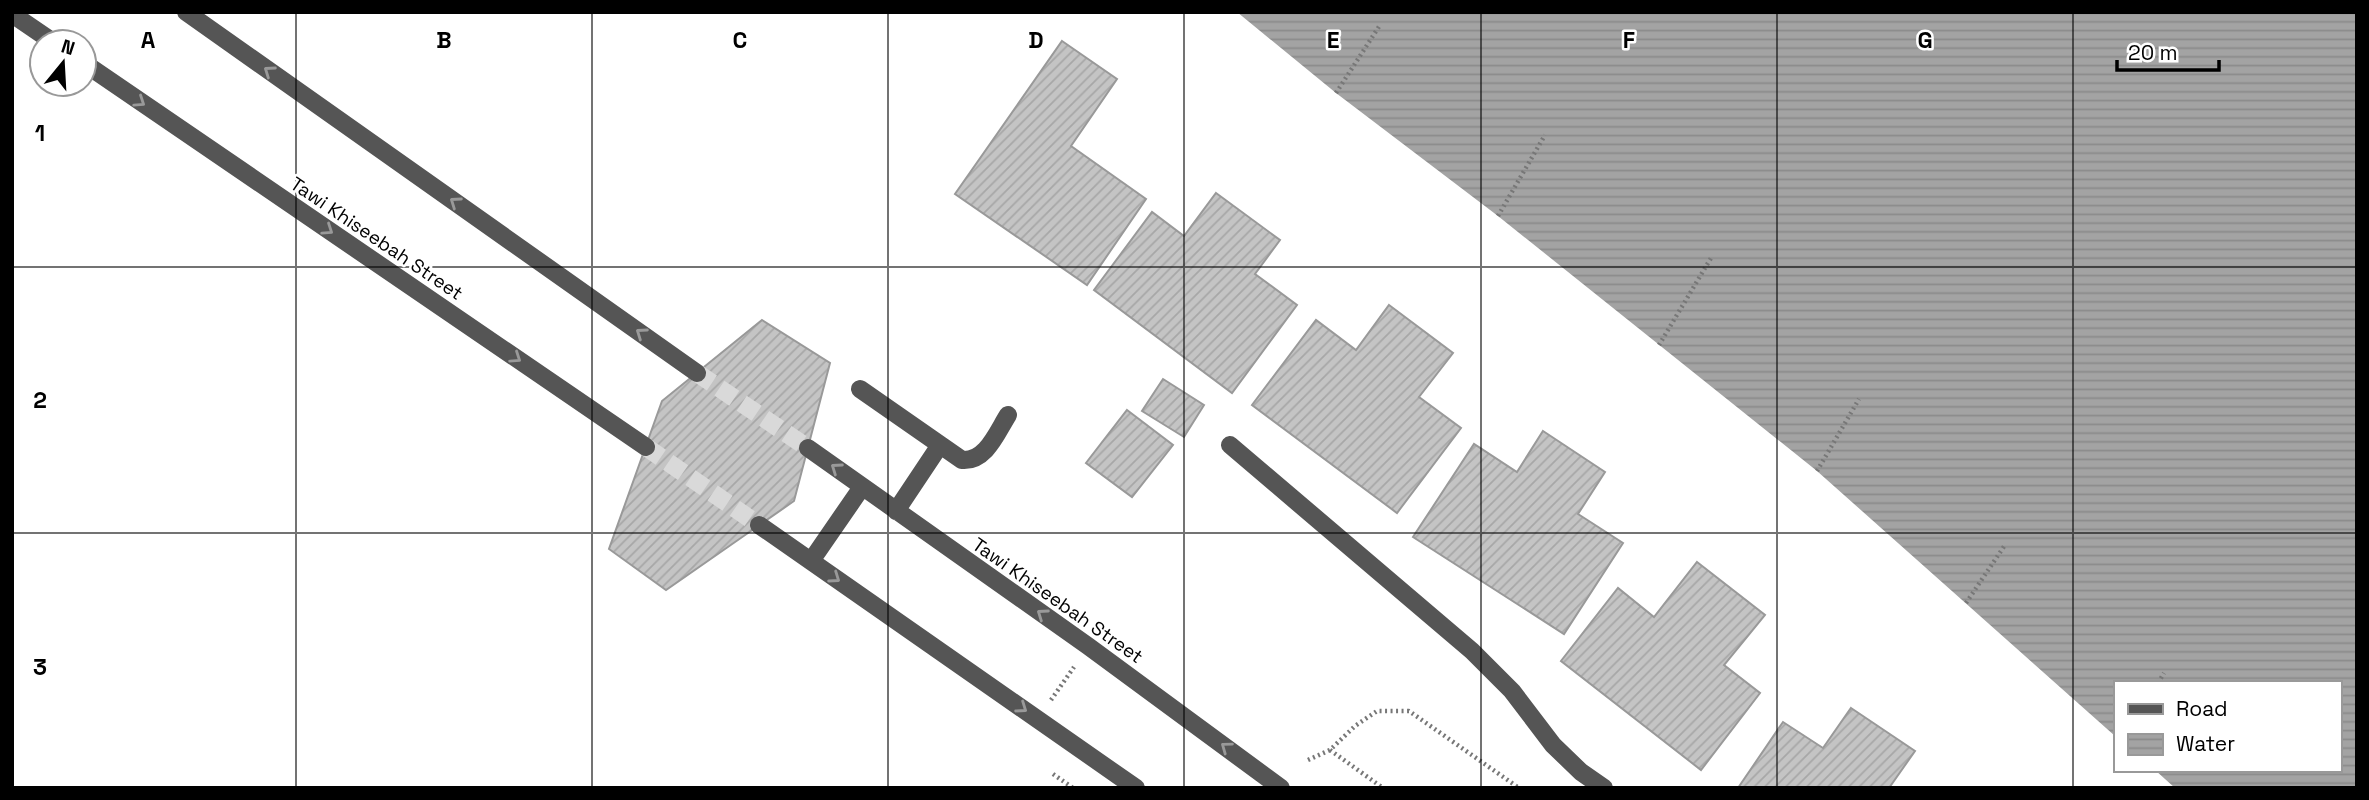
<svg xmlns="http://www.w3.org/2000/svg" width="2369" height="800" font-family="'Space Grotesk',sans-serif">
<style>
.water{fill:url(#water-rules)}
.building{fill:url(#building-hatch);stroke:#999;stroke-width:2}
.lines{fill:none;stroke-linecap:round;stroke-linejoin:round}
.minor-tunnel{stroke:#d9d9d9;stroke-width:18;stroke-dasharray:18 9;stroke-linecap:butt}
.path{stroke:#777;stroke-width:4.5;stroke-dasharray:2 3.5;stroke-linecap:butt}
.minor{stroke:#555;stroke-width:18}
.oneway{stroke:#999}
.grid{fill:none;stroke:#000;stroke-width:2;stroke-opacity:0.55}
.labels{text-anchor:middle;stroke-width:5;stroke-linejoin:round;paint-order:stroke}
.street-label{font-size:19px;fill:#000;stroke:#fff}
.grid-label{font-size:23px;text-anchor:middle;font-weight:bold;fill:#000;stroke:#fff;stroke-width:5;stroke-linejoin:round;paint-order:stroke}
</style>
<defs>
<pattern id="water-rules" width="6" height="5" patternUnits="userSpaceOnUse" patternTransform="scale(1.75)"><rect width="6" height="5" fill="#a3a3a3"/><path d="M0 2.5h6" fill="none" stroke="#8b8b8b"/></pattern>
<pattern id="building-hatch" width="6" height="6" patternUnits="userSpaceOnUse" patternTransform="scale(1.75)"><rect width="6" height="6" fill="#c4c4c4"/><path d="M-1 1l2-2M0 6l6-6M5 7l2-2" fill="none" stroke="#a7a7a7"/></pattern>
</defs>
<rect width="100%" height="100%" fill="#fff"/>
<!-- water -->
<path class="water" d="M1237 12H2357V788H2175L2155 770H2339V683H2115V736L1817 471 1498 216 1336 93Z"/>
<!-- building -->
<path class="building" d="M1062 41 1117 79 1071 146 1146 199 1087 285 955 194Z
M1216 193 1280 240 1255 274 1297 305 1232 393 1094 290 1152 212 1184 236Z
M1389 305 1453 353 1419 397 1461 428 1397 513 1252 405 1316 320 1356 350Z
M762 320 830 363 794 501 666 590 609 549 662 401Z
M1163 379 1204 405 1184 437 1142 411Z
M1127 410 1173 445 1132 497 1086 463Z
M1543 431 1605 472 1578 514 1623 543 1564 634 1413 537 1474 444 1517 472Z
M1697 562 1765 615 1724 665 1760 693 1701 770 1561 661 1618 588 1654 617Z
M1851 708 1915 751 1889 788H1738L1783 722 1823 748Z"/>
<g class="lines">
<!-- minor-tunnel -->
<path class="minor-tunnel" d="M697 373 808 448
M646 447 759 525"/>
<!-- path -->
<path class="path" d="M1336 93 1380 25
M1498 216 1545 135
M1659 345 1711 258
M1817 471 1859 399
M1966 603 2005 545
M2158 683 2164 673
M1051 700 1074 667
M1330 750 1383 788
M1308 760 1330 750 1355 726 1377 711H1409L1519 788
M1053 774 1073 788"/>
<!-- minor -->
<path class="minor" d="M186 12 697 373
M12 14 53 42
M84 63 646 447
M860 389 962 460C986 462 997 432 1008 415
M1230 445 1472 651 1512 691 1553 745 1581 772 1604 788
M808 448 1088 646 1281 788
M896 511 940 445
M759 525 1136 788
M811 561 862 487"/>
</g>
<!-- one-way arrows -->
<defs><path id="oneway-chevron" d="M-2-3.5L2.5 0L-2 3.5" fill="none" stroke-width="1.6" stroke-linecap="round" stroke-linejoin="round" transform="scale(1.75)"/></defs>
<g class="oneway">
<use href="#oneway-chevron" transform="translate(269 71) rotate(-145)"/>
<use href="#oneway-chevron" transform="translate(140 102) rotate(34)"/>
<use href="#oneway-chevron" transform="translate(455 202) rotate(-145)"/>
<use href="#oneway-chevron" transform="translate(328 230) rotate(34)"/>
<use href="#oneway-chevron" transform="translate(641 333) rotate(-145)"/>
<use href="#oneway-chevron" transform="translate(516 358) rotate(34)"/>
<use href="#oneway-chevron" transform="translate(836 468) rotate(-145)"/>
<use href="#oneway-chevron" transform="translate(835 578) rotate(35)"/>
<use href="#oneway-chevron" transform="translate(1042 614) rotate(-145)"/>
<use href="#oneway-chevron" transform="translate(1022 708) rotate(35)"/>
<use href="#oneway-chevron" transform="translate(1226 747) rotate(-144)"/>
</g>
<!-- grid -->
<path class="grid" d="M296 12V788M592 12V788M888 12V788M1184 12V788M1481 12V788M1777 12V788M2073 12V788M12 267H2357M12 533H2357"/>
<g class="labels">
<!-- street labels -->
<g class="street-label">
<text transform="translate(377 238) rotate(34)" y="7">Tawi Khiseebah Street</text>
<text transform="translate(1058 600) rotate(35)" y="7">Tawi Khiseebah Street</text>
</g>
</g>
<g class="grid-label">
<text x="148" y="48">A</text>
<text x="444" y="48">B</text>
<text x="740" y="48">C</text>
<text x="1036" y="48">D</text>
<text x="1333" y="48">E</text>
<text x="1629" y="48">F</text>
<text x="1925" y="48">G</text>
<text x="40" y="141">1</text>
<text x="40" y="408">2</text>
<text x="40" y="675">3</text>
</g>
<!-- border -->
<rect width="2369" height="800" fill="none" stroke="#000000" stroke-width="28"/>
<!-- legend -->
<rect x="2114" y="681" width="228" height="91" fill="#ffffff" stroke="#999999" stroke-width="2"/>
<rect x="2128" y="704" width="35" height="10" fill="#555555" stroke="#999999" stroke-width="2"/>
<text x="2176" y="716" font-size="21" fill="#000000">Road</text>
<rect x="2128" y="734" width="35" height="21" fill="url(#water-rules)" stroke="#999999" stroke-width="2"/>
<text x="2176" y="751" font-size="21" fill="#000000">Water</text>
<!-- north arrow -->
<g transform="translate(63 63) rotate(18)"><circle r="33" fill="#ffffff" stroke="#999999" stroke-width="2"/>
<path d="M0-5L12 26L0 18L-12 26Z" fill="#000000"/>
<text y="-10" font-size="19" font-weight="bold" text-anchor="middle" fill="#000000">N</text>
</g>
<!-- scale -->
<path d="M2117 60v10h102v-10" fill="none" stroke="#000000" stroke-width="3.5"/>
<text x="2128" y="60" font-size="21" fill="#000000" stroke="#ffffff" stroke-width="5" paint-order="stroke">20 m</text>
</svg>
